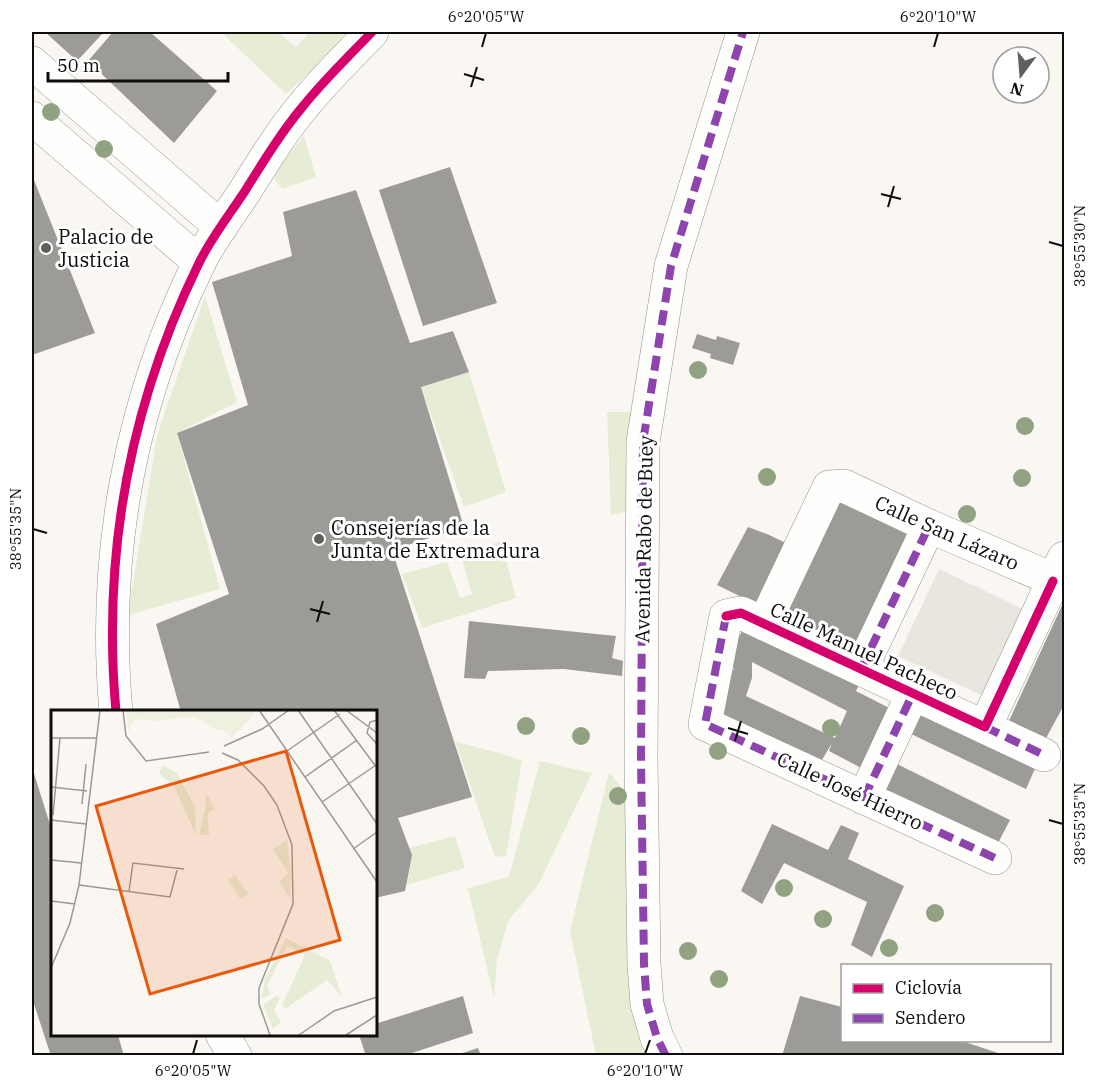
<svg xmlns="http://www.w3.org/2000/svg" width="1096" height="1087" font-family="'IBM Plex Serif',serif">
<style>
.green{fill:#e7ecd5}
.plaza{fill:#e9e5df}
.building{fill:#9d9b98;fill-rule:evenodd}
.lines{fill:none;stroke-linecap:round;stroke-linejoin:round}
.minor-casing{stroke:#949290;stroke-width:34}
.minor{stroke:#fefefd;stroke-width:33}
.quiet{stroke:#8e44ad;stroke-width:8;stroke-dasharray:15 8;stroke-linecap:butt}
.cycleway-casing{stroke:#fff;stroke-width:13}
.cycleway{stroke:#d6006c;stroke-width:9}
.tree{fill:#90a282}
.ticks{fill:none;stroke:#0d0d0d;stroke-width:2}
.poi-dot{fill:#605f5d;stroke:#fff;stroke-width:2}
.labels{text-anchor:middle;stroke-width:6;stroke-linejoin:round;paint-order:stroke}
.poi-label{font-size:20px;fill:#0d0d0d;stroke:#fff;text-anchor:start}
.street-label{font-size:20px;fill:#0d0d0d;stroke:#fff}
.inset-road{fill:none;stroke:#9b9996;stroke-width:1.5}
.view{fill:#e8590c;fill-opacity:0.15;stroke:#e8590c;stroke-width:3}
.inset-edge{fill:none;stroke:#0d0d0d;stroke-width:3}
.neatline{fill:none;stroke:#0d0d0d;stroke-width:2}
.ticks-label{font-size:15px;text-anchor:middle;fill:#0d0d0d}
</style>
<rect width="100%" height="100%" fill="#faf7f2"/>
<!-- green -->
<path class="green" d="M221 32H278L296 47 310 32H347L317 66 286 94Z
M304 136 316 177 282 189 274 179 277 169Z
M205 296 237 402 177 433 220 589 128 615 157 435Z
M469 372 506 492 464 507 421 387Z
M607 412H632L626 512 611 515Z
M501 541 516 598 422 628 402 574 447 562 460 598 472 594 461 556Z
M455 741 522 760 506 856 495 857Z
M540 761 592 773 538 885 508 921 497 961 494 998 468 888 509 877Z
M609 772 627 795 630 939 647 1055H596L570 931Z
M455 836 465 868 406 885 409 848Z"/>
<!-- plaza -->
<path class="plaza" d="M939 569 1023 609 983 696 898 656Z"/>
<!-- building -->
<path class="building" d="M45 32H104L77 61Z
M113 32H150L217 91 174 143 88 61Z
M450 167 497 303 423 326 379 190Z
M32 175 95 333 32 355Z
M356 190 410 343 453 331 469 372 421 387 464 527 392 550 472 797 398 818 412 855 405 891 375 898V712H181L156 624 229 594 177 433 248 405 212 282 292 256 283 212Z
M697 334 716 340 717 336 740 343 733 365 710 358 711 354 692 348Z
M838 497 917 534 860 656 782 619Z
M748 527 767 534 790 545 760 606 717 585Z
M1064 601V705L1044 742 1008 723Z
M469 621 616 636 612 658 623 661 622 676 564 669 488 671 485 679 464 678Z
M744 627 860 683 856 691 897 712 867 771 829 751 832 743 819 765 716 713 734 668 726 664ZM752 662 847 711 835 738 746 696 752 678Z
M921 708 1038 762 1026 789 909 733Z
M895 763 1010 820 997 845 882 789Z
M32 767 52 831V1035H118L124 1056H51L32 998Z
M772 824 828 850 841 825 859 833 848 859 904 886 872 957 851 945 867 902 784 863 762 904 741 891Z
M463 996 473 1033 403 1056H366L359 1035H375V1024Z
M800 996 842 1007 843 1041H962L1007 1056H782Z
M478 1048 481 1056H456V1055Z"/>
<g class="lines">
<!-- minor casing -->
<g class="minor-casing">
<path id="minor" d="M32 63 221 227
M32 118 199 262
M764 624 829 487 844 486 929 526 1064 584
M861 669 929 526
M116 712C102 556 130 404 199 263 211 238 230 214 245 191 263 162 282 131 304 105 325 79 349 56 372 32
M985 727 1064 558
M864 798 913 693
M995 858 705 724 726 616 741 613 1044 755
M222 1034 235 1056
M666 1056 657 1038 647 1004 644 964 641 759 643 442 671 266 743 32"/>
</g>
<!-- minor -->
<use href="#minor" class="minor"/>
<!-- quiet -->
<path class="quiet" d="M726 616 705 724 995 858
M861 669 929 526
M985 727 1044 755
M864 798 913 693
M666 1056 657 1038 647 1004 644 964 641 759 643 442 671 266 743 32"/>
<!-- cycleway casing -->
<g class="cycleway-casing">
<path id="cycleway" d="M726 616 741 613 985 727 1053 581
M116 712C102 556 130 404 199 263 211 238 230 214 245 191 263 162 282 131 304 105 325 79 349 56 372 32"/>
</g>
<!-- cycleway -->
<use href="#cycleway" class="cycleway"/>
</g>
<!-- trees -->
<g class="tree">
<circle cx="51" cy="112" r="9"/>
<circle cx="104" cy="149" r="9"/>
<circle cx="698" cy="370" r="9"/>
<circle cx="1025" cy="426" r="9"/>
<circle cx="767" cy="477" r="9"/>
<circle cx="1022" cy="478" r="9"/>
<circle cx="967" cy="514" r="9"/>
<circle cx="526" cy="726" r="9"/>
<circle cx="831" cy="728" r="9"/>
<circle cx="581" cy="736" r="9"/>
<circle cx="718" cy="751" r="9"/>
<circle cx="618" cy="796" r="9"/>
<circle cx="784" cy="888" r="9"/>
<circle cx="935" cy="913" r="9"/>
<circle cx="823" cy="919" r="9"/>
<circle cx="889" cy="948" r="9"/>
<circle cx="688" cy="951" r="9"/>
<circle cx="719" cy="979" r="9"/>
</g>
<!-- ticks -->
<path class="ticks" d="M482 47 486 33M934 47 938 33M464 74 484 80M471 87 477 67M881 194 901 199M888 207 894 186M1049 242 1063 246M33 529 47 533M310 609 330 614M317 622 323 601M728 728 748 734M735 741 741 721M1049 820 1063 824M193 1054 197 1040M645 1054 650 1040"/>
<!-- markers -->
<g class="poi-dot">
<circle cx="46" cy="248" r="6"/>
<circle cx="319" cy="539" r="6"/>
</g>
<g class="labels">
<!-- poi labels -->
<g class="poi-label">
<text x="58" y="244">Palacio de<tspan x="58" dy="23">Justicia</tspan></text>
<text x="331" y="535">Consejerías de la<tspan x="331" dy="23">Junta de Extremadura</tspan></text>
</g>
<!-- street labels -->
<g class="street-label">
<text transform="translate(947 533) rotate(24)" y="7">Calle San Lázaro</text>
<text transform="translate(644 539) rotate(-89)" y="7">Avenida Rabo de Buey</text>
<text transform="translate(864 651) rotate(25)" y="7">Calle Manuel Pacheco</text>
<text transform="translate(850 791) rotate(25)" y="7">Calle José Hierro</text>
</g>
</g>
<!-- overview -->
<g transform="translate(51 710)">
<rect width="326" height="326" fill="#faf7f2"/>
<path d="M112 55 126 63 144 97 145 126 124 78 108 63ZM154 81 164 99 157 103 158 125H148L155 95ZM236 130 240 162 239 189 228 172 237 163 222 139ZM184 165 197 184 189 189 177 170ZM235 228 279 251 291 287 276 270 234 299 231 295 254 245 236 236 216 276 220 284 210 289 214 269ZM226 285 229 288 223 300 230 312 222 319 212 295Z" fill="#e7ecd5"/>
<path d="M76 0H200L203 5 180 28 172 20 163 19 143 6 107 11 84 9 77 22Z" fill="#eff0de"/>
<path class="inset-road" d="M72 0 75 26 95 51 158 42M208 0 326 172M247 0 326 114M283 0 326 58M295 0 326 23M326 10 319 12 316 23 326 34M0 28H46M173 36 211 19 238 0M236 41 289 4M171 43 187 50 213 76 226 95 241 135 242 194 208 278V294L219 325M254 67 306 30M0 77 36 81M271 92 325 55M31 94 35 54M2 105 9 28M0 110 35 114M302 139 326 122M0 150 30 153M28 175 119 187 126 160M78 181 82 153 133 159M0 191 24 194M0 258 19 213 28 175 49 0M248 325 283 301 326 287M295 325 326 305"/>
<path class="view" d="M235 41 289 230 99 284 45 96Z"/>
<rect width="326" height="326" class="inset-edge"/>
</g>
<!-- border -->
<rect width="1096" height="1087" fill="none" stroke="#ffffff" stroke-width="66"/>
<!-- legend -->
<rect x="841" y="964" width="210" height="78" fill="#ffffff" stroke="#9e9e9e" stroke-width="1.5"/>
<rect x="853" y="984" width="30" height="9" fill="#d6006c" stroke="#9e9e9e" stroke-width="1.5"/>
<text x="895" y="994" font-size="18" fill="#0d0d0d">Ciclovía</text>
<rect x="853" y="1014" width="30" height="9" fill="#8e44ad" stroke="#9e9e9e" stroke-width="1.5"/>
<text x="895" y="1024" font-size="18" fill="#0d0d0d">Sendero</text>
<!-- north arrow -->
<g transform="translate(1021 75) rotate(196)"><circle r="28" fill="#ffffff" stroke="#9e9e9e" stroke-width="1.5"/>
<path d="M0-4.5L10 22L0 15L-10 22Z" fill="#605f5d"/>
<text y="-9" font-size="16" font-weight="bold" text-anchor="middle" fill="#0d0d0d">N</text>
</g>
<!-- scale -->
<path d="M48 72v9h180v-9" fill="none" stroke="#0d0d0d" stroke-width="3"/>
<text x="57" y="72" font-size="18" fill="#0d0d0d" stroke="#ffffff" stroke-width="4.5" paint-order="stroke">50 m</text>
<rect x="33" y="33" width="1030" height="1021" class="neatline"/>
<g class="ticks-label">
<text x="486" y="22">6°20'05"W</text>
<text x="938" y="22">6°20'10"W</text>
<text transform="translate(1080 246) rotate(-90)" y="5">38°55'30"N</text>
<text transform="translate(16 529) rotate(-90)" y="5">38°55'35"N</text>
<text transform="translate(1080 824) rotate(-90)" y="5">38°55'35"N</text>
<text x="193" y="1076">6°20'05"W</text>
<text x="645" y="1076">6°20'10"W</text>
</g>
</svg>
